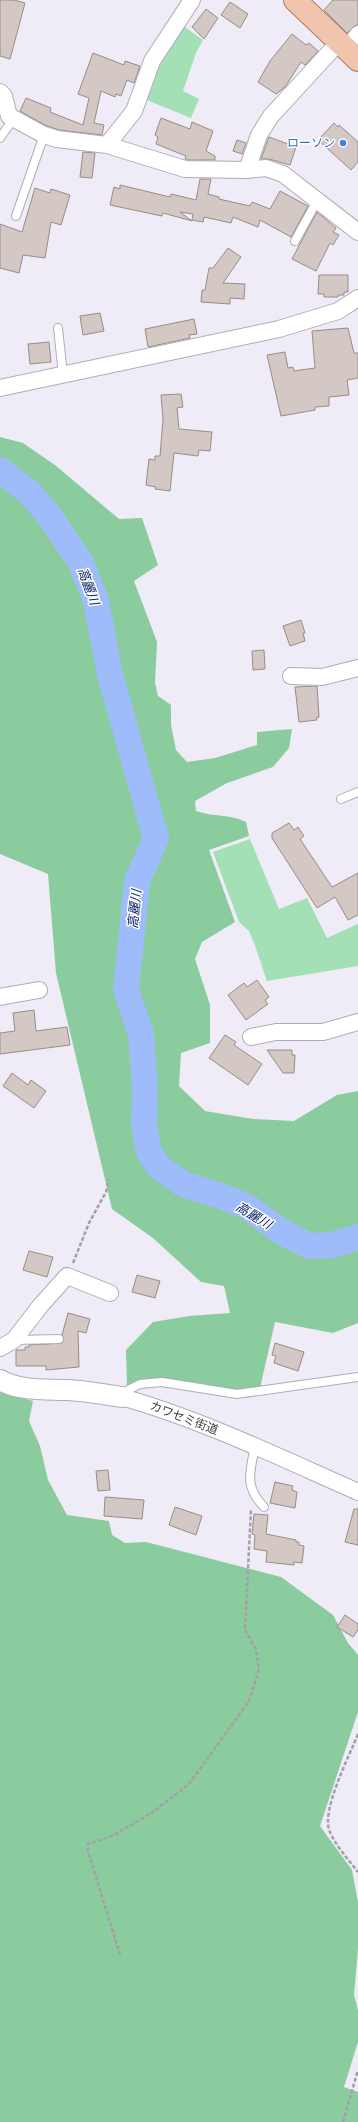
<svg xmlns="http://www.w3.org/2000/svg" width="358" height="2122" font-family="'Titillium Web','Noto Sans JP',sans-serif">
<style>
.green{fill:#a3e0b5}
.forest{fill:#8acc9e}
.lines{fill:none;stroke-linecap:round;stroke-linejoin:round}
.river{stroke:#9ebcf9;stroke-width:26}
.building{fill:#d3c8c3;stroke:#978c87}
.service-casing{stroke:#aeacb6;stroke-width:10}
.minor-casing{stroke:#aeacb6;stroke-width:18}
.tertiary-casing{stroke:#aeacb6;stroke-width:22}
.primary-casing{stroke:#ac7c64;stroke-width:24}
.path{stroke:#a2a0a8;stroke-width:2.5;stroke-dasharray:4 2;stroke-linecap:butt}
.service{stroke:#fff;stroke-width:8}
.minor{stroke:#fff;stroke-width:16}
.tertiary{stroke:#fff;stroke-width:20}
.primary{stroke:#f1c5ad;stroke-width:22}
.shop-dot{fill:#3f7fe0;stroke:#fff;stroke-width:1.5}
.labels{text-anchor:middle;stroke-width:3;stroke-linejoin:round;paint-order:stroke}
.shop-label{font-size:12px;fill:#366cbe;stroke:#fff;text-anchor:end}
.street-label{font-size:12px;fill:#3d3c40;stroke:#fff}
.water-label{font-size:13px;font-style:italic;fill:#092367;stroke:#fff}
</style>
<rect width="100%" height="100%" fill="#efecf7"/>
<!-- green -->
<path class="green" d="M182 25 203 40 196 53 183 91 199 99 191 118 144 99 154 66Z
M250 839 279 909 307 898 327 938 358 924V966L267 981 254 943 249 931 239 922 213 852Z"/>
<!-- forest -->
<path class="forest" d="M0 437 23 443 55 465 119 519 142 518 158 565 134 581 157 642 155 683 158 696 171 705V725L176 750 187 762 215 758 257 745V732L292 729 289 748 273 767 227 783 195 801 196 811C213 817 231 814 246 822L249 836 209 850 235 922 202 942 195 959 210 1005V1043L181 1053 179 1086 205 1111 253 1119 294 1121 337 1095 358 1091V1323L333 1333 275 1322 260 1388 236 1391 162 1379 127 1387 126 1350 153 1322 189 1316 230 1313 224 1286 201 1282 153 1238 112 1209 56 973 48 874 0 854Z
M0 1392 33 1401 29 1421 40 1446 48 1480 67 1515 109 1521 112 1535 125 1543 146 1542 281 1577 333 1615 348 1643 358 1655V1712L320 1826 352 1870 358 1902V1949L354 1995 358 2010V2042L344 2087 358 2092V2122H0Z"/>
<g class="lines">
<!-- river -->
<path class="river" d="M0 470 30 493 48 514 81 563 96 601 110 675 156 838 137 881 126 990 141 1034 145 1088 144 1126 149 1152 159 1167 183 1184 218 1195 246 1206 282 1232 310 1246 332 1245 358 1237"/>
</g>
<!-- building -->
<path class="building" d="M0 0H14L25 3 10 59 0 56Z
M333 0H358V25L354 26 347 33 324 10Z
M230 2 248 14 240 28 221 15Z
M206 9 218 18 204 39 192 27Z
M292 34 306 45 309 43 318 51 305 65 301 62 285 87 276 94 258 82 270 61Z
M93 53 124 65 125 61 140 66 134 83 127 80 121 96 116 94 115 97 101 91 94 123 104 125 102 135 59 130 45 125 20 111 26 98 51 108 50 112 83 125 89 98 78 94Z
M161 118 190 129 192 122 213 131 206 151 215 156V160H187L185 159 186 156 156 144 158 137 155 135Z
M334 123 338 127 339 125 358 142V162L351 170 318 140Z
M269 137 296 147 290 165 269 159H261Z
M237 140 246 143 242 154 233 151Z
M83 152 95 153 92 178 80 177Z
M200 179H211L208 194 219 197V199L250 206 252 202 270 209 280 191 308 206 291 237 260 220 258 227 233 217 231 223 204 217 203 222 192 220 193 214 180 212 192 221 163 213 162 216 110 205 114 187 120 189V185L170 197 171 194 196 200Z
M35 188 50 193 51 189 70 195 61 225 51 222 45 258 23 255 19 273 0 268V224L22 232Z
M317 212 336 228 333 232 339 235 333 245 330 243 316 271 292 259Z
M228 248 241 257 223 283 245 284 244 299 230 298V304L201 302 202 290H205L209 268H213Z
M319 275H348V292H344V295H338V297H324V294H318Z
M100 313 104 331 83 335 80 316Z
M194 319 197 334 189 335 190 338 148 347 145 329Z
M348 328 354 353H358V378L347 380 349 395 329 397V406L315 407V410L281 416 267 355 285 352 288 368 293 367 294 371 315 368 312 331Z
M49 342 51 362 30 364 28 344Z
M181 394 183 407 177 408 179 429 212 432 210 451 199 450 198 456 174 453 170 491 155 489 156 487 146 485 149 459 155 460V456H160L163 419 161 395Z
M301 620 305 633H303L305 641 290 646 283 626Z
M264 650 265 669 253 670 252 651Z
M317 686 319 717 316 718 317 720 299 722 295 687Z
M289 823 294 830 298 827 304 836 300 839 332 887 358 873V915L348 920 335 897 317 908 272 838V833Z
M257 980 269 997 265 1000 268 1004 246 1020 228 995 244 983 247 987Z
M34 1010 36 1031 67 1027 70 1045 0 1054V1033L15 1031 13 1013Z
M225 1035 236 1042 234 1045 262 1064 248 1085 209 1058Z
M267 1050H292V1055H295L294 1073H283Z
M12 1073 28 1085 31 1080 46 1091 34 1108 3 1086Z
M29 1251 53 1257 47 1277 23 1270Z
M137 1275 160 1281 155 1298 132 1292Z
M68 1313 90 1319 86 1333 78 1331 79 1367 46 1370V1366H16V1350H25V1347H29V1345L62 1343 64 1339 62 1335Z
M275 1343 304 1352 298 1371 274 1363 276 1356 272 1355Z
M108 1470 110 1490 98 1491 96 1471Z
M275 1482 293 1486 292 1490 297 1492 295 1508 270 1503Z
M105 1497 144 1500 142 1519 104 1516Z
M175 1507 202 1516 196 1535 169 1525Z
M354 1509H358V1545L345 1542Z
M254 1514 268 1515 266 1534 296 1540V1542H299V1545L304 1546 302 1563 294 1562V1565L266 1562 267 1551 254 1549 255 1535 252 1534Z
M345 1615 358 1624V1630L353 1637 337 1627Z"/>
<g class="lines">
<!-- service casing -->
<g class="service-casing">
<path id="service" d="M0 138 14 118
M16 216 44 135
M295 241 318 199
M58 328 63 375
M341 799 358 792
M15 1340 59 1339
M122 1397 128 1390 140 1384 162 1382 237 1394 358 1377
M255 1446C250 1472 244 1487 264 1507"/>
</g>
<!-- minor casing -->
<g class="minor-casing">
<path id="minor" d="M347 50 358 34
M0 92 4 96 9 116 44 135 57 139 107 145 185 169 247 170 266 168 283 174 358 232
M107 145 134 111 152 61 192 0
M247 170 259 135 271 116 339 42
M0 388 279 329 338 311 358 298
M291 676 322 677 358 668
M0 997 39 990
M251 1037 276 1032H323L358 1022
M0 1348 14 1340 41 1305 67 1276 110 1293
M122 1397C203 1420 281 1458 358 1492"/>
</g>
<!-- tertiary casing -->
<g class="tertiary-casing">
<path id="tertiary" d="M0 1380C20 1391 44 1389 67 1390 85 1391 103 1394 122 1397"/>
</g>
<!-- primary casing -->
<g class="primary-casing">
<path id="primary" d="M295 0 358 60"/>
</g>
<!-- path -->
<path class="path" d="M73 1263 89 1223 106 1192 109 1179
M358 1734C350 1755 320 1812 330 1832 336 1846 348 1859 358 1872
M120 1955 88 1851V1844L114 1835 153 1812 189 1784 249 1701 259 1669 256 1650 245 1630 251 1509
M343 2122 358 2070"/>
<!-- service -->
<use href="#service" class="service"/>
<!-- minor -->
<use href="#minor" class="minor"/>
<!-- tertiary -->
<use href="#tertiary" class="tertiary"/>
<!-- primary -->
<use href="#primary" class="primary"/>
</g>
<!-- markers -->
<circle class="shop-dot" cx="343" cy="143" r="4"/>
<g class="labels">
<!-- shop labels -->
<g class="shop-label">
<text x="335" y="147">ローソン</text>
</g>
<!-- street labels -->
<g class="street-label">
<text transform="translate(184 1418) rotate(21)" y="4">カワセミ街道</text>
</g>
<!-- water labels -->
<g class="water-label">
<text transform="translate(89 586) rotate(70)" y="5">高麗川</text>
<text transform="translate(134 909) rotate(-84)" y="5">高麗川</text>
<text transform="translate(254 1215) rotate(31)" y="5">高麗川</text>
</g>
</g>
</svg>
